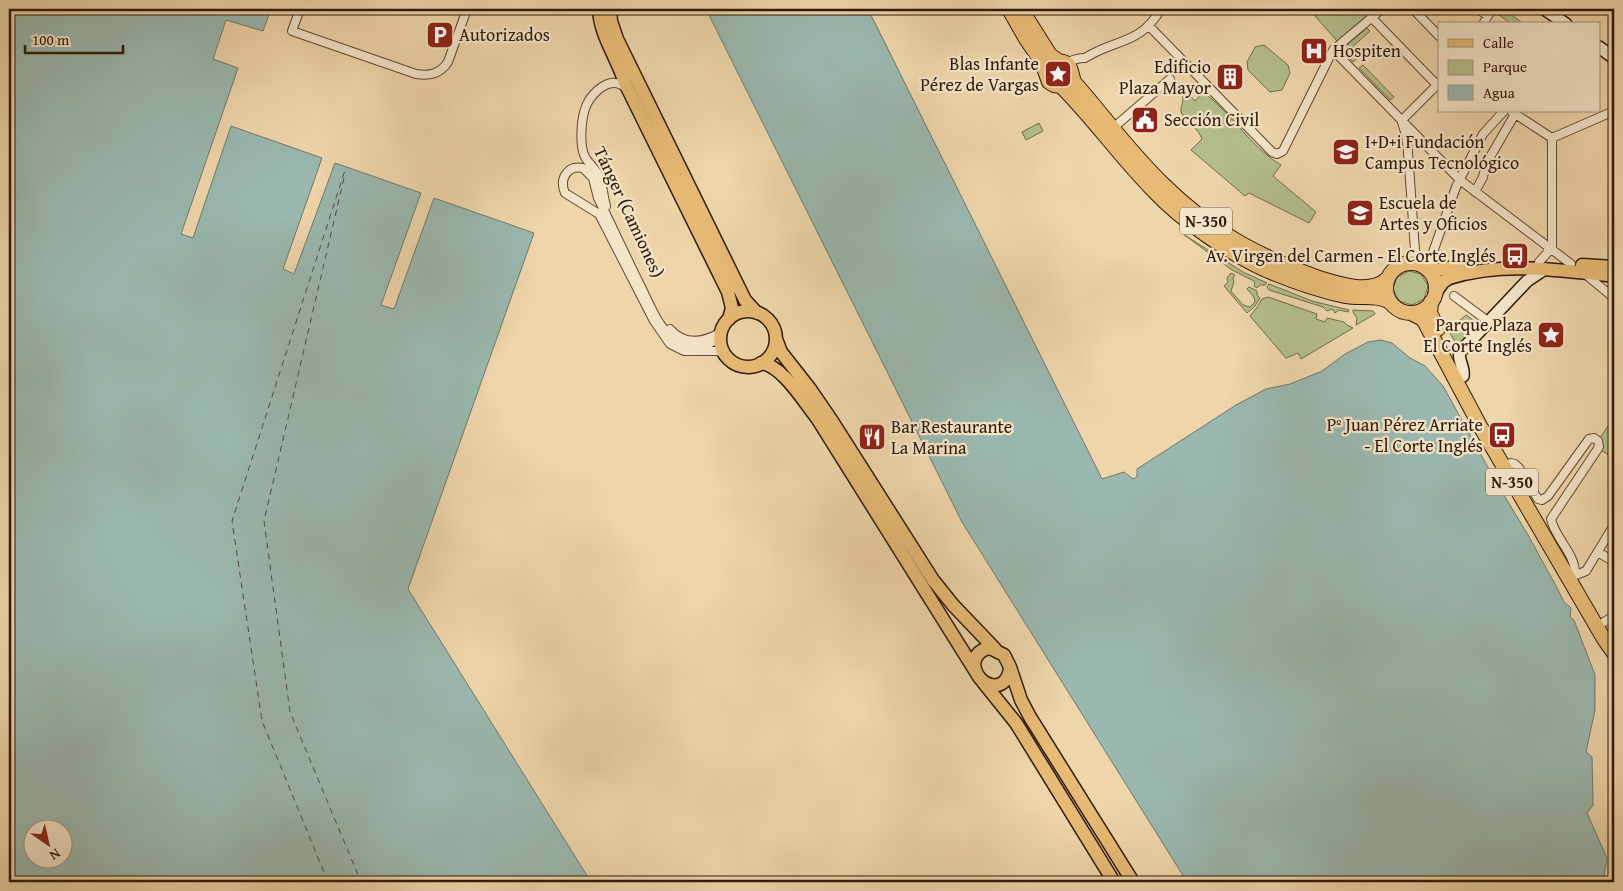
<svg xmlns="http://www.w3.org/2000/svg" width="1623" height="891" font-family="'Gentium Book Plus',serif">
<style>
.green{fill:#b4be8c;stroke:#726c4a}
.water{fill:#9ab8af;stroke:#70786d;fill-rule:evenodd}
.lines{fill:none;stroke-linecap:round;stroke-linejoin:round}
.ferry{stroke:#50493b;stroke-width:1;stroke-dasharray:6 5;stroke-linecap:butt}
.street-casing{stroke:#604831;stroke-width:10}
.secondary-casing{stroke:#301909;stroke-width:14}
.primary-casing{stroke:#301909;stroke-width:15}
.highway-casing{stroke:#301909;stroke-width:16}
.street{stroke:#f4e4c8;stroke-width:8}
.secondary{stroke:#f4e4c8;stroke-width:11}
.primary{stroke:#e7ba75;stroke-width:12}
.highway{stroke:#e7ba75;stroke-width:14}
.labels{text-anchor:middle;stroke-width:4.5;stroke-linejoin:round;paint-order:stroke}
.shield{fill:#f4e4c8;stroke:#6b5642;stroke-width:1}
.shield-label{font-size:16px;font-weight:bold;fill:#301909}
.poi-label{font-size:18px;fill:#301909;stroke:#f4e4c8;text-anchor:start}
.street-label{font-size:18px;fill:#301909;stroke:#f4e4c8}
</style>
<rect width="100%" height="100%" fill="#eed5aa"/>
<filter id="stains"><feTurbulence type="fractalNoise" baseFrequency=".004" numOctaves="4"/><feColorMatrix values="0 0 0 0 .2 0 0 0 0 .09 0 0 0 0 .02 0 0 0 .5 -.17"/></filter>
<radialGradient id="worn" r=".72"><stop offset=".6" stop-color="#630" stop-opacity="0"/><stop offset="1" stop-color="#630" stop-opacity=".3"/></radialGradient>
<!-- green -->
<path class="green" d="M1309 9H1375L1337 41Z
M1499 9H1503L1524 24H1512L1496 13Z
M1367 28 1370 31 1350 49 1358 58 1353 62 1341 50Z
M1264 45 1288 65 1290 73 1282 90 1270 92 1248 70 1247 62 1255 47Z
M1363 65 1394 97 1390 100 1359 68Z
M1176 80 1195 101 1203 92C1232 113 1250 147 1281 165L1273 176 1316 212 1309 223 1249 193 1245 196 1191 150 1202 139C1198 128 1188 123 1182 114 1179 108 1183 105 1183 99 1183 93 1177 87 1172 83Z
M1039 123 1043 131 1026 140 1022 132Z
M1183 234 1243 272 1267 283 1265 285H1260L1257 288 1254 286 1255 283 1254 281 1232 270Z
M1409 271 1421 274 1428 286 1424 299 1412 305 1399 301 1393 289 1397 277Z
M1231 273 1235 275 1233 278 1234 282 1231 291 1243 305 1250 307 1255 302 1254 297 1247 289 1249 287 1257 291V295L1260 298 1255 306 1247 313 1224 286 1228 282 1227 278Z
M1269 284 1312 301 1349 310 1348 312 1339 310 1335 313 1332 309 1327 311 1323 307 1269 290 1267 287Z
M1268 297 1317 314 1316 319 1325 322 1327 318 1344 322 1347 325 1353 328 1301 359 1298 353 1286 358 1250 316 1258 306 1262 299Z
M1353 310 1373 311 1375 314 1356 325 1357 318 1353 312Z
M1466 315 1476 322 1477 326 1461 344 1457 345 1448 330Z
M1614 417V438L1610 445 1614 449V459L1601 450 1598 441Z"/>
<!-- water -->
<path class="water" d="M9 9H271L263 31 226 20 213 59 238 68 181 234 193 238 231 126 322 158 283 269 294 274 335 163 421 193 381 305 394 309 434 198 534 233 408 589 591 882H16L9 871ZM32 828H62V858H32Z
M706 9H868L1102 479 1124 472 1133 479 1137 477V469L1236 405 1266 389 1290 384 1322 371 1345 354 1368 342 1381 340 1392 343 1410 358 1425 366 1443 386 1496 482 1528 535 1556 586 1564 602 1571 608 1570 617 1574 620 1595 675V710L1586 752 1592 757 1593 805 1587 813 1607 858 1603 882H1187L962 522Z"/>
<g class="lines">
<!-- ferry -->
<path class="ferry" d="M344 178 264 521 290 712 361 882
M328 882 262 721 232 521 346 167"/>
<!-- street casing -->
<g class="street-casing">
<path id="street" d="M300 9 292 31 416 74C430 76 440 74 448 62L467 9
M1413 9 1439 36
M1478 9 1488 16
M1371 17 1437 85
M1483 24 1492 9
M1149 26 1272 152 1277 154 1283 151 1333 50 1382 9
M1333 50 1460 180 1571 264
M1064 62C1072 62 1077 57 1085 58 1116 38 1139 46 1161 9
M1512 112 1552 138
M1402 120 1439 83
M1402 122 1406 135 1408 152 1415 250 1414 256 1406 264
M1113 128 1170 79
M1475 192 1483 177 1486 164 1515 114
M606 206C603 196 603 185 599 176 596 169 589 164 585 157 579 145 581 116 587 104 590 98 596 91 602 87 611 81 619 82 626 88
M1552 251V138L1614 111
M1539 262 1548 252V248
M1427 269 1456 187 1483 134 1504 111
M1585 274 1614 298
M1454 296 1489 322
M670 329C683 344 701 343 718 334
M721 335C709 349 685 350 672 338 658 326 650 305 642 289 627 259 613 228 598 198L593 178 583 168C567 165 559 179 565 193L599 214 654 321 670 344 684 351H718L727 356
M1511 463 1515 464 1519 468 1538 499 1542 500 1548 496 1589 439 1594 438 1598 441 1599 447 1551 519C1555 538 1574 552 1575 572
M1598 552 1614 562
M1576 575 1586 571 1614 525
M1604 622 1614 616"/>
</g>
<!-- secondary casing -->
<g class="secondary-casing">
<path id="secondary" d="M1544 9 1566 24
M1599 47 1614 58
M1463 376C1465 367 1457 360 1460 352L1527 281 1545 269"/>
</g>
<!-- primary casing -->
<g class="primary-casing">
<path id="primary" d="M599 9C600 36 617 57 625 83L728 292 732 308 729 319
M610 9 611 21 617 39 745 300 757 313
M1582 265 1614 267
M1429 271 1467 265
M1435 293 1443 282 1449 278C1503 261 1559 270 1614 276
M720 339a28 28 0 1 1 56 0a28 28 0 1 1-56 0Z
M776 339 781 352 810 389 832 421 933 580 953 605 995 649
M761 363C782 365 804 402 817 418L976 672
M990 648 1004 655 1010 667C1008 695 976 689 974 663 976 654 981 649 990 648Z
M1010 667 1021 700 1030 717 1133 882
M983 682 1016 723 1114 882"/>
</g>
<!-- highway casing -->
<g class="highway-casing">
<path id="highway" d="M1009 9 1026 39 1042 62 1049 82 1054 85 1061 86C1094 119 1121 158 1154 191 1182 221 1229 253 1266 270 1292 281 1317 290 1345 296 1360 299 1377 294 1390 302
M1021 9 1050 55 1060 62
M1047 72C1050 63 1062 57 1069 66 1072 71 1072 77 1074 82 1104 116 1131 154 1164 185 1212 232 1259 257 1322 279 1341 285 1372 294 1387 279
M1386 288a25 25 0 1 1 50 0a25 25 0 1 1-50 0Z
M1431 302 1430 313 1438 329
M1411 313 1423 319 1480 426 1604 639 1614 653"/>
</g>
<!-- street -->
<use href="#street" class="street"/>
<!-- secondary -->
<use href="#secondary" class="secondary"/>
<!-- primary -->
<use href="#primary" class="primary"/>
<!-- highway -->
<use href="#highway" class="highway"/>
</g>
<!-- icons -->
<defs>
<g id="parking-square" transform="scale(1.4375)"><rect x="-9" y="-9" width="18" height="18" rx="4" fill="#8f2418" stroke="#f4e4c8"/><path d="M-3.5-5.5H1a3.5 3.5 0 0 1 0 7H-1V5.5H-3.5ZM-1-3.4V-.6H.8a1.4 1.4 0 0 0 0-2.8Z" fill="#fff"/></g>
<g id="hospital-square" transform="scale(1.4375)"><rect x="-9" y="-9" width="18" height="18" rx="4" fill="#8f2418" stroke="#f4e4c8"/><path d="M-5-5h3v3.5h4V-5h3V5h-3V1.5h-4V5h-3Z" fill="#fff"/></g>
<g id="sight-square" transform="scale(1.4375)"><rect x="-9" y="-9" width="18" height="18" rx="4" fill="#8f2418" stroke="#f4e4c8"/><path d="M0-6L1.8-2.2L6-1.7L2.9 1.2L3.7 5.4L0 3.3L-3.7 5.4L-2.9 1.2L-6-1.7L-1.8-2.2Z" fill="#fff"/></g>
<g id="building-square" transform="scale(1.4375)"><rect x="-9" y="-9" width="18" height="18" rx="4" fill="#8f2418" stroke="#f4e4c8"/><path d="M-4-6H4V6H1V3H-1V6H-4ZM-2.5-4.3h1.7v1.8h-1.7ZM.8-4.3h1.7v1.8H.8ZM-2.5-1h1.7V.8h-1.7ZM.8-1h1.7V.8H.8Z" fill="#fff"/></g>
<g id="civic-square" transform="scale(1.4375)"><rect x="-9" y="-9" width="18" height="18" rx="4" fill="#8f2418" stroke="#f4e4c8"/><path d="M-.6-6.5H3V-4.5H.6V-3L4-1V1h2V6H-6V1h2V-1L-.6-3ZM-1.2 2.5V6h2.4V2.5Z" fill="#fff"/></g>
<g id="university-square" transform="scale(1.4375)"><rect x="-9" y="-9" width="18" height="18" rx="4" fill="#8f2418" stroke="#f4e4c8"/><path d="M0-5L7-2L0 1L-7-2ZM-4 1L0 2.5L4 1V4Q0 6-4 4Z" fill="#fff"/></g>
<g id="bus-square" transform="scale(1.4375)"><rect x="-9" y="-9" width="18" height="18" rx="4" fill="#8f2418" stroke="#f4e4c8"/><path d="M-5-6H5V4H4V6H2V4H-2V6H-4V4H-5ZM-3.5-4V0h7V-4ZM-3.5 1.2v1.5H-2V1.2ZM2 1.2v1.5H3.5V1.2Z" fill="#fff"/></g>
<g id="restaurant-square" transform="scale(1.4375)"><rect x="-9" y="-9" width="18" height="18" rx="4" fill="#8f2418" stroke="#f4e4c8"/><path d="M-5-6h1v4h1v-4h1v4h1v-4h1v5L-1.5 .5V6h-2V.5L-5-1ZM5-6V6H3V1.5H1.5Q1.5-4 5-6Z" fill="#fff"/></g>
</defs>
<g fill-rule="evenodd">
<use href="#parking-square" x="440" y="35"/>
<use href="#hospital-square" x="1314" y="51"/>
<use href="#sight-square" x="1058" y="74"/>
<use href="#building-square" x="1230" y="77"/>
<use href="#civic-square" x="1145" y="120"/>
<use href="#university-square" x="1346" y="152"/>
<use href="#university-square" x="1360" y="213"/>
<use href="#bus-square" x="1515" y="256"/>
<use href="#sight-square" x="1551" y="335"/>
<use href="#bus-square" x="1502" y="435"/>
<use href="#restaurant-square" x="872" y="437"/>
</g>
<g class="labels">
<!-- shield labels -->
<g class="shield">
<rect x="1180" y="207.5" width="52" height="27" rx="4"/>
<rect x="1486" y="468.5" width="52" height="27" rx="4"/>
</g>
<g class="shield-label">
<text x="1206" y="227">N-350</text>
<text x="1512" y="488">N-350</text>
</g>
<!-- poi labels -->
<g class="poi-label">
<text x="459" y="41">Autorizados</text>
<text x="1333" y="57">Hospiten</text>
<text x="1039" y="70" text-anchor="end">Blas Infante<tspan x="1039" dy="21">Pérez de Vargas</tspan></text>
<text x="1211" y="73" text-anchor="end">Edificio<tspan x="1211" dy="21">Plaza Mayor</tspan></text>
<text x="1164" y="126">Sección Civil</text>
<text x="1365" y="148">I+D+i Fundación<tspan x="1365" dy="21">Campus Tecnológico</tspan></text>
<text x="1379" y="209">Escuela de<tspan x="1379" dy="21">Artes y Oficios</tspan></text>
<text x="1496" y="262" text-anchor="end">Av. Virgen del Carmen - El Corte Inglés</text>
<text x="1532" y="331" text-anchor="end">Parque Plaza<tspan x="1532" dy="21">El Corte Inglés</tspan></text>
<text x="1483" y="431" text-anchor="end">Pº Juan Pérez Arriate<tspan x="1483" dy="21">- El Corte Inglés</tspan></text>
<text x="891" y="433">Bar Restaurante<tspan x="891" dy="21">La Marina</tspan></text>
</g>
<!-- street labels -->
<g class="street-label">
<text transform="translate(629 212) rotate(65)" y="6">Tánger (Camiones)</text>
</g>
</g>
<!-- margin -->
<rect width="1623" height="891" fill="none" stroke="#eed5aa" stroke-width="30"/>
<rect x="10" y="10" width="1603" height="871" fill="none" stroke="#301909" stroke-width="2.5"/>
<rect x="15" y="15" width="1593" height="861" fill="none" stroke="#301909"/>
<!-- legend -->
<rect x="1438" y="22" width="162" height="90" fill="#f4e4c8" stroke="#a6937c"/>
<rect x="1448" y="39" width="25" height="8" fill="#e7ba75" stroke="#a6937c"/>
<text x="1483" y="48" font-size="15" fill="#301909">Calle</text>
<rect x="1448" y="60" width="25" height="15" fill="#b4be8c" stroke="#a6937c"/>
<text x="1483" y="72" font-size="15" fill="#301909">Parque</text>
<rect x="1448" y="85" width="25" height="15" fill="#9ab8af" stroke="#a6937c"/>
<text x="1483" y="98" font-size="15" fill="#301909">Agua</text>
<!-- north arrow -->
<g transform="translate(48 844) rotate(146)"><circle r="24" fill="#f4e4c8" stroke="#a6937c"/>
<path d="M0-4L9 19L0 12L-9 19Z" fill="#8f2418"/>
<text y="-8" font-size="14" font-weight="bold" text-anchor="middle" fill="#301909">N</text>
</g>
<!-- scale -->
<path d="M25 45v8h98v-8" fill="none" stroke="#301909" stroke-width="2.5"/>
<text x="32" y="45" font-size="15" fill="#301909" stroke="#f4e4c8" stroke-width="4" paint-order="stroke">100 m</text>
<rect width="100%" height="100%" filter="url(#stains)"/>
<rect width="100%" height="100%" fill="url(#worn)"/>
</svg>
